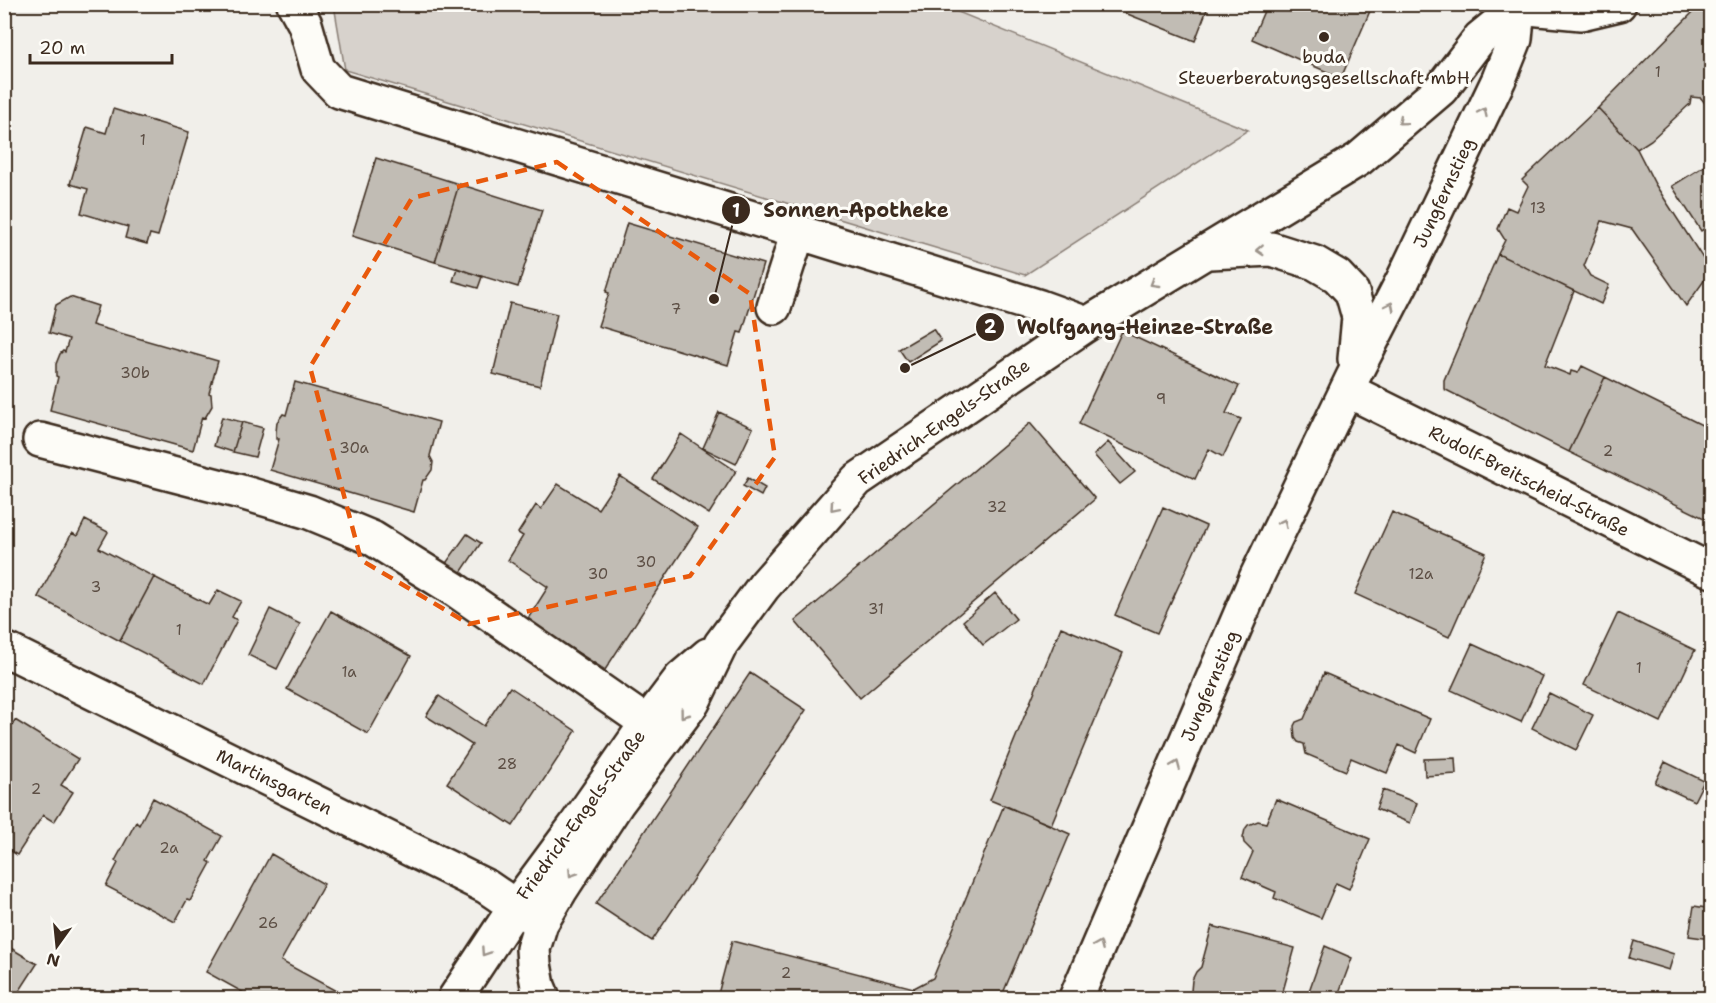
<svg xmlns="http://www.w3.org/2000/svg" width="1716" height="1003" font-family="'Shantell Sans',sans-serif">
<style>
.green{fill:#d7d2cc;stroke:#897e75;stroke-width:1.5}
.building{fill:#c1bcb4;stroke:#3b2a1e;stroke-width:1.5}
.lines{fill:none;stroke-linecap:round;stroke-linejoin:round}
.minor-casing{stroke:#3b2a1e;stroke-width:38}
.major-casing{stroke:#3b2a1e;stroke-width:38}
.minor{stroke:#fdfcf7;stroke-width:33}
.major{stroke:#fdfcf7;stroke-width:33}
.oneway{stroke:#9c938a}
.marked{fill:none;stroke:#e8590c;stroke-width:4.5;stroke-dasharray:12 8;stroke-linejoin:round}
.poi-dot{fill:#3b2a1e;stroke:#fdfcf7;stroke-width:2}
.labels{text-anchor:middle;stroke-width:6;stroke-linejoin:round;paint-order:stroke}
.number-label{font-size:15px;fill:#5c4e44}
.poi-label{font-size:18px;fill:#3b2a1e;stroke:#fdfcf7}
.street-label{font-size:18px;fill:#3b2a1e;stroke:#fdfcf7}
.leader{fill:none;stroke:#3b2a1e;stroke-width:2}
.callout-dot{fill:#3b2a1e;stroke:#fdfcf7;stroke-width:2}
.mark-label{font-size:18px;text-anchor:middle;font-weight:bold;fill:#fff}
.callout-label{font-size:20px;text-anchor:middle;font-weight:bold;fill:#3b2a1e;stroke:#fdfcf7;stroke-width:6;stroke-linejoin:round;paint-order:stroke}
</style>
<rect width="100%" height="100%" fill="#f1efea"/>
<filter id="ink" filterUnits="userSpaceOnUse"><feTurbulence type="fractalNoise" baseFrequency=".0167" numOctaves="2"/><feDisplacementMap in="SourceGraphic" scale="12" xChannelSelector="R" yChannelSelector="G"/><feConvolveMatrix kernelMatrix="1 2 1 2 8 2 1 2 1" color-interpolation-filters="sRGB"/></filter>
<g filter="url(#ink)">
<!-- green -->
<path class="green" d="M334 5H941L1248 130 1025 275 345 70Z"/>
<!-- building -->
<path class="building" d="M1129 4H1209L1195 41 1125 13Z
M1267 4H1373L1341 78 1252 39Z
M1701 4H1704L1712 11V112L1701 98 1691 97 1690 104 1651 140 1637 149 1598 108Z
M1598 108 1637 149 1655 184 1711 271 1686 306 1632 229 1602 221 1584 266 1590 276 1609 285 1601 304 1498 254 1505 240 1498 229 1507 207 1516 211 1528 186 1522 180Z
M113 109 189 132 158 236 150 234 147 244 125 238 128 227 81 213 88 189 70 184 87 127 106 133Z
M376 158 459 184 435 262 352 236Z
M1712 161V224L1701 231 1672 186Z
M459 184 542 210 518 287 435 262Z
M627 223 763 264 742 333 738 332 728 365 598 326 609 293 606 292Z
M1498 254 1574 291 1545 365 1570 375 1571 371 1578 373 1582 366 1605 377 1569 452 1444 389V380Z
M457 268 482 277 478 288 453 281Z
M70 297 98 306 92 325 218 361 209 393 211 394 212 406 205 418 202 417 193 450 50 410 58 377 56 376V364L60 354 63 351 65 352 69 339 49 333 56 305Z
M510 303 557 314 540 386 493 374Z
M933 329 941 341 908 362 899 349Z
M1122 331 1239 386 1226 413 1241 419 1223 457 1209 449 1195 479 1079 424Z
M1605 377 1712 430V512L1708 520 1569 452Z
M295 382 439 422 430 456 433 462 432 470 425 480H423L414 512 270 470 279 439H276V432L277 422 283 414 286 415Z
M719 412 753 428 736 464 703 448Z
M222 417 242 422 233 452 214 446Z
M242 422 263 428 255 457 233 452Z
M1030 423 1095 499 860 698 795 621Z
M681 434 736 471 709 514 653 479Z
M1108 442 1135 472 1120 484 1094 455Z
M620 476 698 527 605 670 527 620 548 587 508 560 523 536 518 533 536 505 541 509 558 484 598 509Z
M748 478 765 488 761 496 743 486Z
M1163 507 1206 526 1157 633 1115 615Z
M1392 512 1486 553 1449 637 1355 594Z
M85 520 108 532 99 548 154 577 120 641 38 597 72 533 77 536Z
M467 534 481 543 458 577 444 566Z
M154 577 209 605 218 590 241 601 232 617 237 620 204 684 120 641Z
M995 593 1016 619 983 645 963 621Z
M270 609 300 624 277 669 248 655Z
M331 611 411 656 368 734 287 689Z
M1618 613 1695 650 1661 722 1584 685Z
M1061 627 1123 653 1051 825 990 800Z
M1472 644 1542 676 1521 722 1451 690Z
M750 673 806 710 652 941 596 904Z
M1324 673 1430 719 1416 753 1399 745 1387 773 1351 758 1346 771 1306 754 1304 744 1298 742 1295 738 1294 726 1296 722 1304 719Z
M510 687 576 731 513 826 447 783 472 745 426 716 439 696 484 726Z
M1549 693 1593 715 1576 750 1532 728Z
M15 720 78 759 61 785 73 792 54 822 43 815 17 855 4 846V737Z
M1455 758 1456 774 1425 776 1424 759Z
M1665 762 1704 781 1694 801 1655 783Z
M1383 790 1417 803 1410 823 1376 809Z
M153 798 222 836 208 861 211 863 190 901 187 900 175 922 106 886 118 863 115 861 136 822 139 825Z
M1276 799 1370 839 1349 889 1336 883 1321 918 1274 898 1276 892 1242 877 1253 852 1244 843 1243 838 1245 829 1248 825 1258 821 1266 823Z
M1004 805 1070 834 1001 998H916L914 988 933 978Z
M271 854 324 884 281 961 340 993 337 998H253L206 972Z
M1694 906 1712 909 1710 939 1689 936Z
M1212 926 1295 948 1281 998H1201L1194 996 1191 991 1192 980 1196 972 1201 967Z
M1712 930V958H1707Z
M732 941 914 988 916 998H717Z
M1634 941 1674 954 1669 970 1629 958Z
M4 944 37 964 15 998H4Z
M1325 946 1352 958 1337 998H1329L1309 991Z"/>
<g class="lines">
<!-- minor casing -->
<g class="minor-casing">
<path id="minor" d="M294 4 305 24 318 69 339 91 798 232
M1520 4 1518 7 1581 13 1619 4
M774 307 798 232 1040 307 1087 324
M1347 390 1712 571
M40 440 241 492 309 512 372 538 454 589 647 723
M4 654 7 650 487 887 540 923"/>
</g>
<!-- major casing -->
<g class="major-casing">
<path id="major" d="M1209 252 1271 249 1315 263 1337 276 1352 292 1359 317 1355 359
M455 998 516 906 576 825 647 723 681 678 708 655
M543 998 538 986 534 964 533 949 541 923 560 891 618 802 693 702 721 644 764 586 857 480 1087 324 1359 159 1441 89 1480 38 1518 7
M1076 998 1257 576 1353 377 1403 280 1499 79 1515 39 1518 7"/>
</g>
<!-- minor -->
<use href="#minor" class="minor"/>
<!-- major -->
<use href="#major" class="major"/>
</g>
<!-- one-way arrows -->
<defs><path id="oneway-chevron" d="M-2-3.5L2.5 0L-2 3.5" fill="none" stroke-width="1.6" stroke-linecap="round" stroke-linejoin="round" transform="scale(1.5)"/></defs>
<g class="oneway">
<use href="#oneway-chevron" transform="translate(1483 112) rotate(-65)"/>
<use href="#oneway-chevron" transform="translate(1402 121) rotate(140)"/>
<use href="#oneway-chevron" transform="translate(1260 250) rotate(177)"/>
<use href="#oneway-chevron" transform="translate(1154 283) rotate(149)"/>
<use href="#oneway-chevron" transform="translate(1390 306) rotate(-63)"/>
<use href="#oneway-chevron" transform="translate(834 507) rotate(131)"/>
<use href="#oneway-chevron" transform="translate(1283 523) rotate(-64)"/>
<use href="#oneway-chevron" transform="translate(684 714) rotate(127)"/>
<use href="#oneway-chevron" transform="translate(1176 765) rotate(-67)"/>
<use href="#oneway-chevron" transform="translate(572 873) rotate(123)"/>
<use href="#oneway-chevron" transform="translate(1099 945) rotate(-67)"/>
<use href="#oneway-chevron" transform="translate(485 952) rotate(124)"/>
</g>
</g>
<!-- marked area -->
<path class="marked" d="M557 162 750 294 775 457 690 576 469 624 361 560 310 367 412 198Z"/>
<!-- markers -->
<circle class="poi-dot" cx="1324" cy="37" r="6"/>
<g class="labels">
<!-- number labels -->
<g class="number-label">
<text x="1658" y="77">1</text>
<text x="143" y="145">1</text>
<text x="1538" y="213">13</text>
<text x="676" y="314">7</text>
<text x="135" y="378">30b</text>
<text x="1161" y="404">9</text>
<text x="354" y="453">30a</text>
<text x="1608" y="456">2</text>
<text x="997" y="512">32</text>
<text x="646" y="567">30</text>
<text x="598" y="579">30</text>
<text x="1421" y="579">12a</text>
<text x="96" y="592">3</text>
<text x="876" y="614">31</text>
<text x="179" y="635">1</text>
<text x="1639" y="673">1</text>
<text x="349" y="677">1a</text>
<text x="507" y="769">28</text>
<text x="36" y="794">2</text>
<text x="169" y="853">2a</text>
<text x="268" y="928">26</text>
<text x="786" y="978">2</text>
</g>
<!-- poi labels -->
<g class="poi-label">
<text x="1324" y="63">buda<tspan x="1324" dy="21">Steuerberatungsgesellschaft mbH</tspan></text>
</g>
<!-- street labels -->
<g class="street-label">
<text transform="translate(1444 193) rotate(-65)" y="6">Jungfernstieg</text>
<text transform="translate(944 422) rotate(-35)" y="6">Friedrich-Engels-Straße</text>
<text transform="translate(1529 481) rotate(27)" y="6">Rudolf-Breitscheid-Straße</text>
<text transform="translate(1210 686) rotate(-67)" y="6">Jungfernstieg</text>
<text transform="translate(274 782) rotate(26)" y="6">Martinsgarten</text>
<text transform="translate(581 815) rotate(-54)" y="6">Friedrich-Engels-Straße</text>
</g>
</g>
<!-- callouts -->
<path class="leader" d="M714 299L736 210M905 368L990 327"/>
<g class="callout-dot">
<circle cx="714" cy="299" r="6"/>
<circle cx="905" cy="368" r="6"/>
<circle cx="736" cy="210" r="15"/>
<circle cx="990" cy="327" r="15"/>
</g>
<g class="mark-label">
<text x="736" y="217">1</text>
<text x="990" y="333">2</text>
</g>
<g class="callout-label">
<text x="856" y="217">Sonnen-Apotheke</text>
<text x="1145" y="334">Wolfgang-Heinze-Straße</text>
</g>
<!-- margin -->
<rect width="1716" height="1003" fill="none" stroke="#fdfcf7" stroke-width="24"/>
<rect x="12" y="12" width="1692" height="979" fill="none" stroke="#3b2a1e" stroke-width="2" filter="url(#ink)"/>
<!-- north arrow -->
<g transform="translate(57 946) rotate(195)" stroke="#fdfcf7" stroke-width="4.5" paint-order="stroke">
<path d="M0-4.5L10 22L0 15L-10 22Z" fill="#3b2a1e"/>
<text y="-9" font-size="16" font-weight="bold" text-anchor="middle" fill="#3b2a1e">N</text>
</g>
<!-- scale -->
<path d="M30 54v9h142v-9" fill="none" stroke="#3b2a1e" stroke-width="3"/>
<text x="39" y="54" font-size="18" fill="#3b2a1e" stroke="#fdfcf7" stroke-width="4.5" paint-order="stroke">20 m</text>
</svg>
